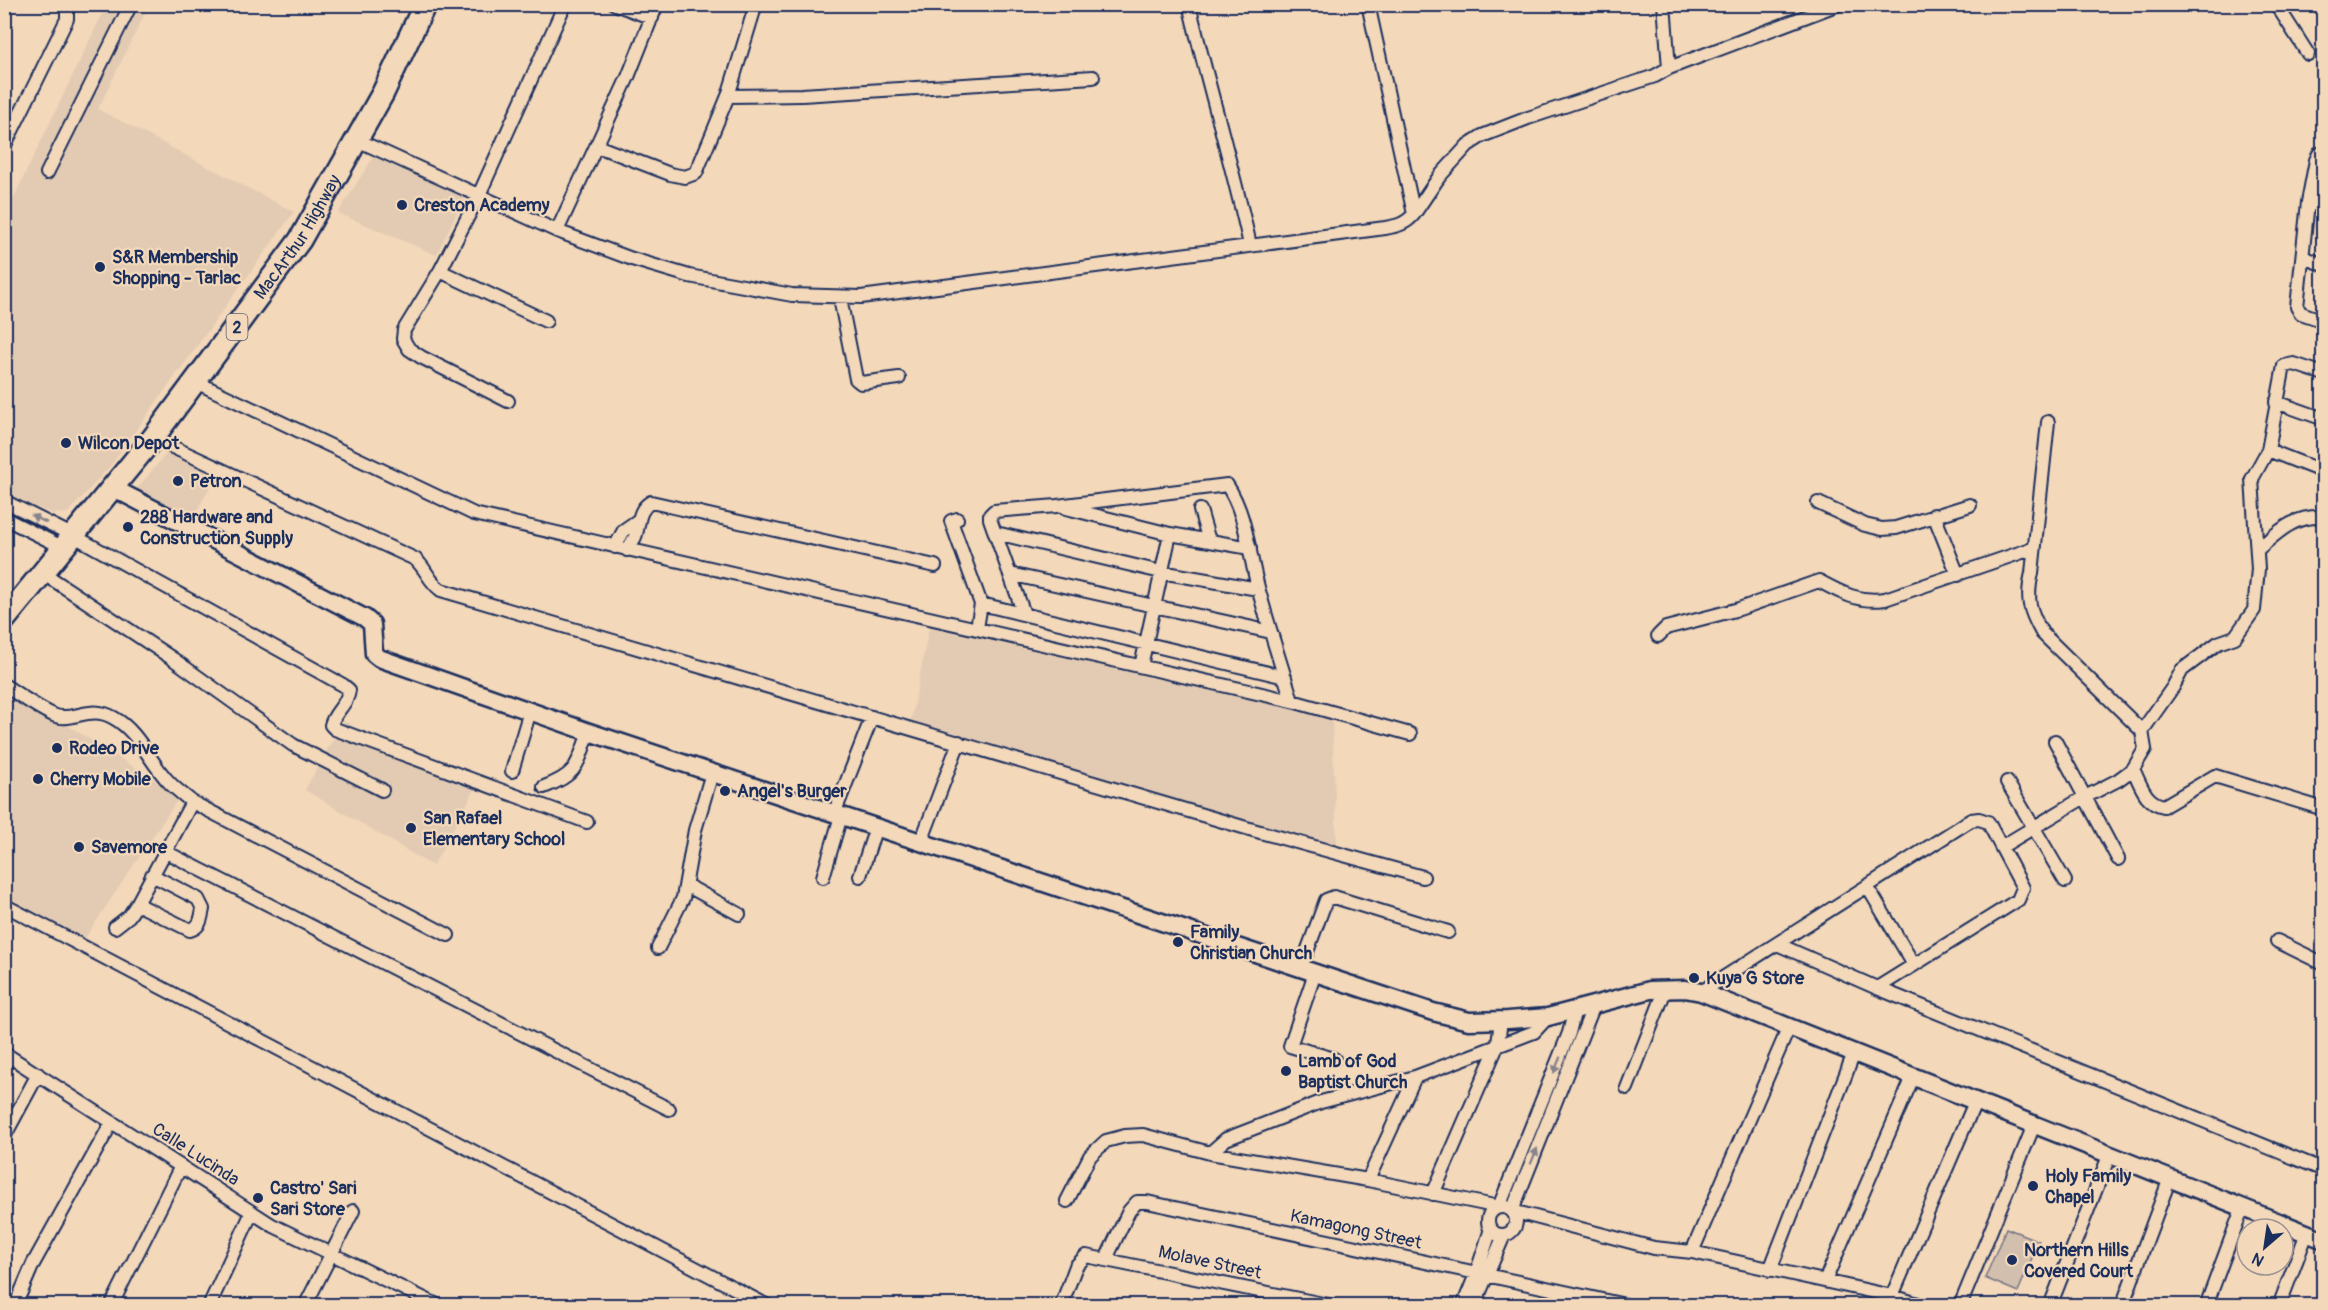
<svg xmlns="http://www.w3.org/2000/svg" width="2328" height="1310" font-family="Pangolin,sans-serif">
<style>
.built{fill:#e3cbb3}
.green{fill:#d3bfad;stroke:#777786;stroke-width:1.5}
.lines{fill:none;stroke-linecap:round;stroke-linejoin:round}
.street-casing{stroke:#1b2f5e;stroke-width:16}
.secondary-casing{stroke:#1b2f5e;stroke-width:21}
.highway-casing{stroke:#1b2f5e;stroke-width:26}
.street{stroke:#f3d8ba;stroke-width:12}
.secondary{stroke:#f3d8ba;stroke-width:16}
.highway{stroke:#f3d8ba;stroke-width:21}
.oneway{fill:#87848c}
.poi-dot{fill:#1b2f5e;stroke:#f3d8ba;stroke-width:2}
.labels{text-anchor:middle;stroke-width:4.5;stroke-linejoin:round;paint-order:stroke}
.shield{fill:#f3d8ba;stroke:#5c627a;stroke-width:1.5}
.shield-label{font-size:16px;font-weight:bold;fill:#1b2f5e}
.poi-label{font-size:18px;font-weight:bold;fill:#1b2f5e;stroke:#f3d8ba;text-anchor:start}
.street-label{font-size:18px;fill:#1b2f5e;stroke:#f3d8ba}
</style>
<rect width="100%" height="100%" fill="#f3d8ba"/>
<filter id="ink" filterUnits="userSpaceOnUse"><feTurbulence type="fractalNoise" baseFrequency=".0167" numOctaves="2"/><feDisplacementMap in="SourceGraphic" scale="12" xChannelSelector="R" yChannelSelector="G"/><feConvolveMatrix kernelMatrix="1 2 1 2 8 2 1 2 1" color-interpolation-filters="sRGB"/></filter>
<g filter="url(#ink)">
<!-- built -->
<path class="built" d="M107 4 149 5 98 109 294 212 111 465 68 513 54 514 5 496 4 218Z
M374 156 465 197 436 255 338 213Z
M171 448 218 471 193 519 136 490Z
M929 627 1332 718 1337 847 911 721Z
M5 686 180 796 83 941 5 897Z
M343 721 475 789 433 866 305 790Z"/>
<!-- green -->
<path class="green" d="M2006 1228 2039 1241 2018 1292 1985 1278Z"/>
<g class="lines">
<!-- street casing -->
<g class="street-casing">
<path id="street" d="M615 4 652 18
M1189 4C1208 85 1232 164 1250 245
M2276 4 2308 54
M1669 68 1839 4
M728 96 802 95 1093 77
M357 140 557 231 632 259 689 276 792 295 861 297 1385 228C1397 226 1406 224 1414 214L1368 4
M597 146 670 174 685 177 696 173 728 96 756 4
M4 147 67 19V4
M2324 152 2319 154 2316 160 2308 202 2297 307 2301 313 2324 321
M47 173 131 4
M2308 202 2324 207
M1414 214 1439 177 1468 145 1482 136 1528 118 1655 76 1669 68 1664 4
M557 231 628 77 657 4
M2303 257 2324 265
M440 271 546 321
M840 298 856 379 861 383 899 378
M196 382 474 514 1292 701 1410 734
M508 401 421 357 409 349 403 339 404 330 440 271 479 195 565 4
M2276 402 2324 419
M2048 422 2032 573C2026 599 2029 610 2042 633L2142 731
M153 438 415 559C426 568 429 582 441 590L1253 830 1423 877
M2268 450 2324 472
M4 501 74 536 343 685 349 690C348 704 334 712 331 725L335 729 587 822
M1818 503 1865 525 1882 529 1896 528 1970 505
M1066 508 1170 534 1250 548
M1200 510 1209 541
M1934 515 1958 575
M4 518 64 548
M957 519 951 521 981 604 977 628
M996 533 1161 572 1258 589
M615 547 624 530 637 521
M627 550C630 546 633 541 635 537 640 524 637 510 651 502L935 566
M2257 550C2278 532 2294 515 2324 517
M43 573 173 659 293 745 382 790
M1010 574 1271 632
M981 604 1285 677
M1024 614 990 519V515L994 511 1057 506 1227 485C1247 515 1249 556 1259 591 1269 628 1281 664 1292 701
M1658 636 1666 628 1739 609 1819 581C1841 593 1860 603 1885 599L2034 548
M1141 666 1170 534
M4 685C16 693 44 712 56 716 74 722 90 704 114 718 139 732 149 761 168 781 175 789 184 795 192 802L448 935
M2055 741 2118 859
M2133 769C2141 785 2145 803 2164 806L2215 776 2324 809
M512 771 530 711
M2007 782 2065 881
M544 787C579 774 577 764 589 732
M834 814 872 717
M921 842 959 742
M2001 847 2083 798 2118 780 2133 769 2145 749 2142 731 2173 687 2182 670 2218 643 2235 637 2254 610 2258 569 2252 479 2268 450 2284 366 2294 364 2324 374
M164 851 669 1109
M860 876 876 827
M823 877 841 816
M686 885 739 914
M1867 886 1914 965
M137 904 190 930C201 927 201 918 203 909L198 899 152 875
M4 905 768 1306
M115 927 129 916 137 904 192 802
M2277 941 2324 964
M1777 944 1877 988 2324 1170
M658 948 683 898 695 830 712 773
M1301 968 1326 900 1334 897 1448 932
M1315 973 1290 1046 1334 1059
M1701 992 1971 820 1979 819 1988 822 2023 888 2018 900 1877 988
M1594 1005 1512 1211 1654 1248 1692 1252 1892 1296 1924 1306
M4 1053 272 1225 439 1306
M1627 1088 1666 988
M4 1137 38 1074
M1210 1153 1226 1139 1321 1102 1415 1077 1534 1032 1548 1017
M1368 1180 1415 1077
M1433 1194 1498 1044 1501 1020
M1067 1201 1090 1156 1106 1141 1125 1136 1143 1135 1210 1153 1368 1180 1499 1207 1569 1033 1575 1009
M1488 1221a14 14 0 1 1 28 0a14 14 0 1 1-28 0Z
M1692 1252 1789 1027
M1106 1259 1129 1211 1137 1202H1147L1630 1306
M1770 1270 1854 1053
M1825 1281 1913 1077
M1892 1296 1975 1102
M15 1306 33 1264 112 1122
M111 1306 181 1166
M209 1306 252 1212
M305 1306 353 1211
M1061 1306 1076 1266 1086 1256 1333 1306
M1463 1306 1476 1274 1491 1229
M1474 1306 1504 1235
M1960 1306 2034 1125
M2050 1306 2109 1156
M2122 1306 2170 1178
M2206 1306 2242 1209
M2279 1306 2307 1233"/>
</g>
<!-- secondary casing -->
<g class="secondary-casing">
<path id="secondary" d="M113 488 365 618 372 624 374 654 379 658 589 732 1433 1012 1469 1021 1508 1020 1548 1017 1650 990 1685 989 1701 992 2324 1240"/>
</g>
<!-- highway casing -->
<g class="highway-casing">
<g id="highway">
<path id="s1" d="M4 620 153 438 300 240 383 93 425 4"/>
</g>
</g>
<!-- street -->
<use href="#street" class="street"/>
<!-- secondary -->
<use href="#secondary" class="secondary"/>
<!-- highway -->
<use href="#highway" class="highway"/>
</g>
<!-- one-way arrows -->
<defs><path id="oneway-solid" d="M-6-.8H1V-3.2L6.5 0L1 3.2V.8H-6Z" transform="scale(1.5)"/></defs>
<g class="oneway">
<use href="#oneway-solid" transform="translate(39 519) rotate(-154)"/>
<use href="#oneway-solid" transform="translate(1557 1065) rotate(112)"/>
<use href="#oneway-solid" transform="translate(1534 1156) rotate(-68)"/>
</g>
</g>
<!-- markers -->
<g class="poi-dot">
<circle cx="402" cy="205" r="6"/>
<circle cx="100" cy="267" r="6"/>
<circle cx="66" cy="443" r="6"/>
<circle cx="178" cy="481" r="6"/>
<circle cx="128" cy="527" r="6"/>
<circle cx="57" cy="748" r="6"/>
<circle cx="38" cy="779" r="6"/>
<circle cx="725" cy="791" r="6"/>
<circle cx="411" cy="828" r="6"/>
<circle cx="79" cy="847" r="6"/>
<circle cx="1178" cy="942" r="6"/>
<circle cx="1694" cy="978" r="6"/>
<circle cx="1286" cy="1071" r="6"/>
<circle cx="2033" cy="1186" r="6"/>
<circle cx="258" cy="1198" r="6"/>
<circle cx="2012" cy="1260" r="6"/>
</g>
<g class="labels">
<!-- shield labels -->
<rect class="shield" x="226.5" y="314" width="21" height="26" rx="4.5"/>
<g class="shield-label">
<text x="237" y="333">2</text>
</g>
<!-- poi labels -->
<g class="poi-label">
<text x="414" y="211">Creston Academy</text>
<text x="112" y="263">S&amp;R Membership<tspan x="112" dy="21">Shopping - Tarlac</tspan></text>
<text x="78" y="449">Wilcon Depot</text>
<text x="190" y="487">Petron</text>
<text x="140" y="523">288 Hardware and<tspan x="140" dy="21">Construction Supply</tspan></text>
<text x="69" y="754">Rodeo Drive</text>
<text x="50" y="785">Cherry Mobile</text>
<text x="737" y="797">Angel's Burger</text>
<text x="423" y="824">San Rafael<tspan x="423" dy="21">Elementary School</tspan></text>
<text x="91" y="853">Savemore</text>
<text x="1190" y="938">Family<tspan x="1190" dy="21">Christian Church</tspan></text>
<text x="1706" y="984">Kuya G Store</text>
<text x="1298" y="1067">Lamb of God<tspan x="1298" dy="21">Baptist Church</tspan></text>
<text x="2045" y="1182">Holy Family<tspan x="2045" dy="21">Chapel</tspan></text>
<text x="270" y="1194">Castro' Sari<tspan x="270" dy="21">Sari Store</tspan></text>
<text x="2024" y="1256">Northern Hills<tspan x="2024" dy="21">Covered Court</tspan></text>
</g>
<!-- street labels -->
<g class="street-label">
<text dy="6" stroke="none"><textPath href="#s1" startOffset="483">MacArthur Highway</textPath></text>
<text transform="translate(196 1154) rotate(33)" y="6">Calle Lucinda</text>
<text transform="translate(1356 1229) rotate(12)" y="6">Kamagong Street</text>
<text transform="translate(1210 1262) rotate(12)" y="6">Molave Street</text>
</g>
</g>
<!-- margin -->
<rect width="2328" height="1310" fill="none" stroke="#f3d8ba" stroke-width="24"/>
<rect x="12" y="12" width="2304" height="1286" fill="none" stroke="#1b2f5e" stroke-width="2" filter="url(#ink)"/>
<!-- north arrow -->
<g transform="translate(2265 1247) rotate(209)"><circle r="28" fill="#f3d8ba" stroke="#9d9495" stroke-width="1.5"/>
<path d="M0-4.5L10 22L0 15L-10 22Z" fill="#1b2f5e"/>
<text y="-9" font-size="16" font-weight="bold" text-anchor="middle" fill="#1b2f5e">N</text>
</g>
</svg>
